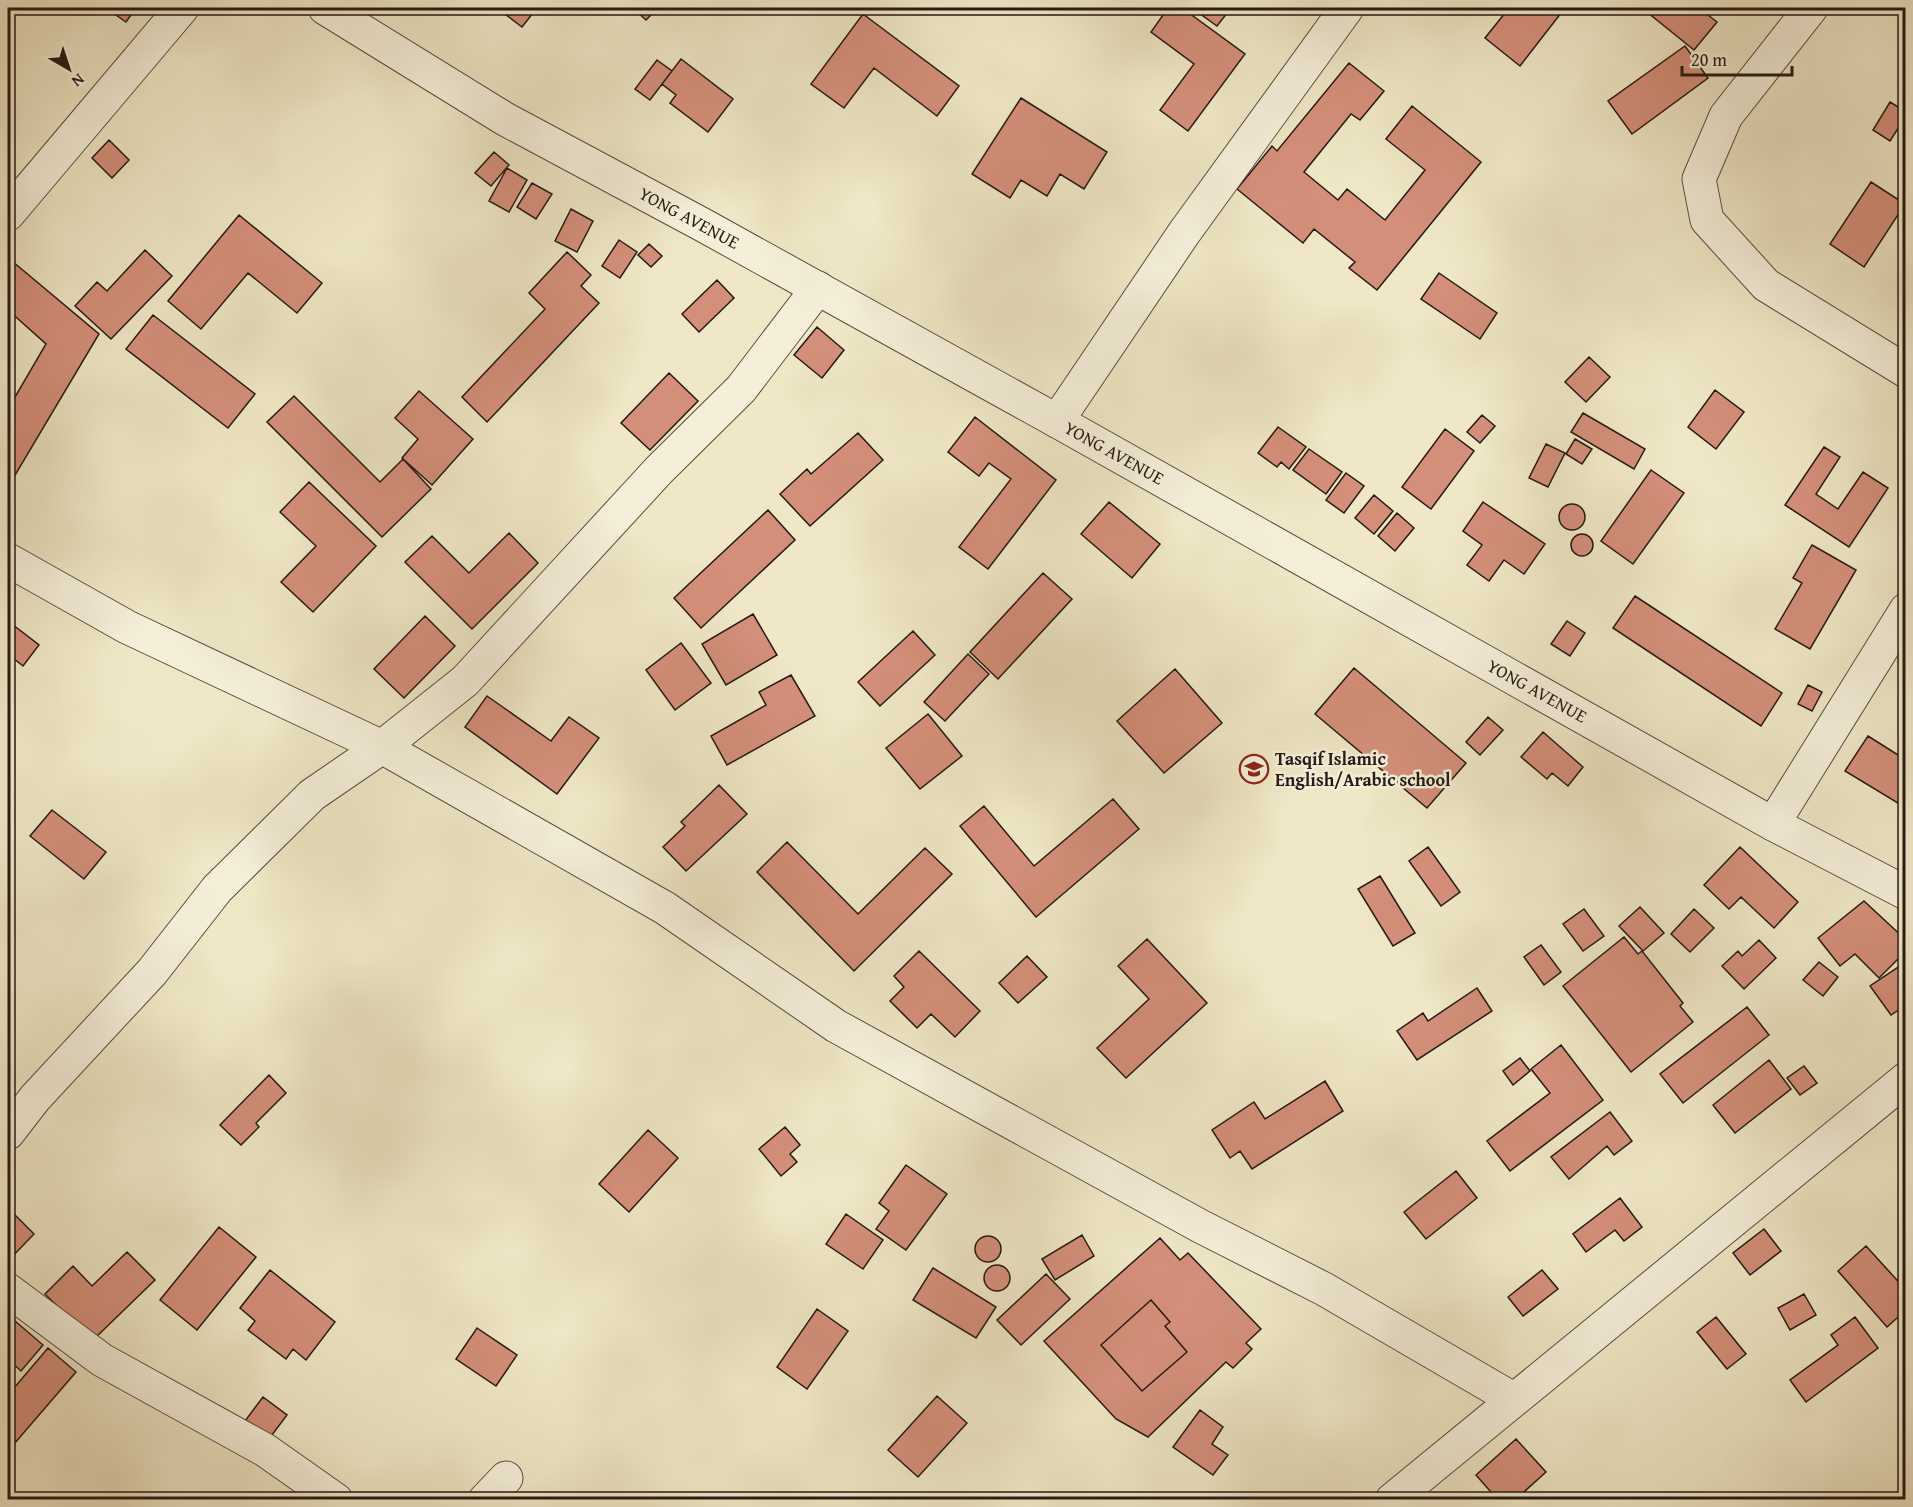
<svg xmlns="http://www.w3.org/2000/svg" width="1913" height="1507" font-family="'Gentium Book Plus',serif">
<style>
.building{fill:#d48f7a;stroke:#261914;stroke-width:1.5;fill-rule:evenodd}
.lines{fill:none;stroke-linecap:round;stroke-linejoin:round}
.minor-casing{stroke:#584c40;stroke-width:35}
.tertiary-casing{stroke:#584c40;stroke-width:35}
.minor{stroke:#f5efda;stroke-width:33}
.tertiary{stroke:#f5efda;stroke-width:33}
.labels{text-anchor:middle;stroke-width:5;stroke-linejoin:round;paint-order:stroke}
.street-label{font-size:18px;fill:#261914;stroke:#f5efda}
.poi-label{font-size:18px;font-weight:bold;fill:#261914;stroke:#f5efda;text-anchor:start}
</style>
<rect width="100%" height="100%" fill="#efe7c6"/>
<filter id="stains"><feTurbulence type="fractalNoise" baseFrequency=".00333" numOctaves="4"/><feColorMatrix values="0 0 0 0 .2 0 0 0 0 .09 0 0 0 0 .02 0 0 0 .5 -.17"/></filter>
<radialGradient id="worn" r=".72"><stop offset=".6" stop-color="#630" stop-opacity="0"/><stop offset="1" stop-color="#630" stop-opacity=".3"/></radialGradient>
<!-- building -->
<path class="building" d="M106 8H136L126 22Z
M497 8H537L522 27Z
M633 8H658L646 20Z
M1168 8H1182L1245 54 1188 131 1160 110 1194 64 1151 32Z
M1192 8H1231L1217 26Z
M1509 8H1565L1520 66 1485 38Z
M1642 8H1699L1717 22 1694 50Z
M863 14 959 86 937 116 874 68 844 108 811 84Z
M1685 46 1708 78 1632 134 1608 101Z
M681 59 733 99 708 132 670 103 676 95 662 84Z
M657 60 672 71 650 100 635 89Z
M1349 63 1384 91 1360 120 1351 114 1304 172 1338 200 1347 189 1385 220 1425 170 1386 139 1412 106 1481 162 1377 290 1349 268 1355 262 1314 229 1303 243 1237 189 1272 146 1277 151Z
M1021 98 1107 152 1084 189 1060 174 1047 196 1021 180 1010 198 972 174Z
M1890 102 1906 112V116L1890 141 1873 130Z
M109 140 129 160 112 178 92 158Z
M494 152 509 165 491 186 475 173Z
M507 168 527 180 509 212 489 201Z
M1871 182 1905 204 1864 267 1830 244Z
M532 183 552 194 536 219 517 207Z
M571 209 593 221 577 252 555 241Z
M239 215 322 283 297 313 248 273 201 329 168 301Z
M619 240 637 252 620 278 602 266Z
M649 244 662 256 651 267 638 255Z
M145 250 172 276 111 339 75 306 97 282 107 291Z
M567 252 591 275 581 286 599 303 487 422 462 397 545 309 529 293Z
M12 261 99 334 8 487V409L46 344 8 310V266Z
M1439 273 1497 313 1480 339 1421 299Z
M717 280 734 298 699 332 682 314Z
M153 315 255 394 228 428 126 349Z
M817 327 844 350 822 378 794 355Z
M1589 357 1610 377 1586 402 1565 382Z
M669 373 698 401 650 450 621 423Z
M1715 390 1744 412 1716 449 1688 427Z
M419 391 473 439 432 485 402 458 418 439 395 418Z
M294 396 380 482 403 459 431 489 382 537 267 422Z
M1583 413 1645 449 1634 469 1571 432Z
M1482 415 1495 426 1480 443 1467 432Z
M975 417 1056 480 988 569 959 547 1011 479 989 463 979 476 948 452Z
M1278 427 1306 447 1289 469 1281 462 1277 467 1258 453Z
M1445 429 1474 451 1431 509 1402 487Z
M858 433 883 460 810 526 780 494 807 469 811 474Z
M1575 439 1592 449 1582 464 1566 454Z
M1546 444 1565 453 1548 487 1529 478Z
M1824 447 1840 457 1816 494 1838 509 1863 472 1888 488 1849 547 1785 505Z
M1309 449 1342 472 1326 494 1293 470Z
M1651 470 1684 493 1633 564 1601 541Z
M1346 473 1364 486 1344 513 1326 500Z
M309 482 376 546 313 612 281 582 316 546 280 512Z
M1374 495 1393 511 1374 534 1355 518Z
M1109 502 1160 544 1132 578 1081 534Z
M1483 502 1545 544 1524 574 1504 560 1489 581 1467 565 1482 545 1463 531Z
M1559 517a13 13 0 1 1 26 0a13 13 0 1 1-26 0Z
M768 510 795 540 701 628 674 598Z
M1397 513 1414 528 1395 551 1378 536Z
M509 533 538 563 472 629 405 562 432 536 469 573Z
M1571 545a11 11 0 1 1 22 0a11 11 0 1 1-22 0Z
M1812 545 1856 570 1810 649 1775 629 1802 583 1793 578Z
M1043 573 1072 599 998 679 970 652Z
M1635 596 1782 693 1761 726 1613 628Z
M753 614 777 655 726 685 702 644Z
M425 616 455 646 404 698 374 669Z
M8 621 39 645 23 666 8 654Z
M1567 621 1585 633 1570 656 1551 644Z
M913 631 935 655 880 706 858 682Z
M681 643 711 683 675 710 646 670Z
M968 654 989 674 945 721 924 702Z
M1354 668 1466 763 1427 808 1315 714Z
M1175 669 1222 723 1164 773 1117 721Z
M791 675 815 716 727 765 711 736 766 705 759 692Z
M1808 685 1822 692 1812 711 1798 704Z
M487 696 551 741 569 717 599 738 557 794 465 727Z
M928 714 962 756 920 789 886 748Z
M1488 717 1503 730 1480 755 1466 742Z
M1543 732 1583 767 1568 786 1552 773 1547 779 1521 757Z
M1868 736 1906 760V808L1845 771Z
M719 785 747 814 686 871 663 847 685 826 681 822Z
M1113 799 1139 829 1036 917 960 826 984 806 1034 866Z
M52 810 106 852 84 879 30 836Z
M787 842 858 914 925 848 952 874 854 971 757 872Z
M1428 847 1460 892 1441 906 1409 861Z
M1740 847 1798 902 1774 928 1741 897 1729 909 1704 885Z
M1380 876 1415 933 1393 946 1358 889Z
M1864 901 1906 940V951L1879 978 1855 954 1840 966 1818 938Z
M1640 907 1664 933 1643 951 1619 926Z
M1584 909 1604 936 1583 951 1563 924Z
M1694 909 1714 928 1690 952 1671 934Z
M1624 937 1638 954 1642 951 1683 1003 1680 1006 1693 1022 1631 1072 1563 986Z
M1147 939 1207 1003 1126 1078 1097 1048 1149 999 1118 966Z
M1759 940 1776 958 1744 989 1722 966 1738 951 1742 956Z
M1541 945 1561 972 1544 985 1524 957Z
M919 951 980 1011 955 1037 931 1014 917 1028 890 1001 904 987 894 976Z
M1027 956 1047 977 1018 1003 999 983Z
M1819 962 1838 977 1823 996 1803 980Z
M1906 962V1005L1891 1015 1870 986Z
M1477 988 1492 1011 1417 1060 1397 1031 1423 1013 1428 1021Z
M1747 1007 1769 1035 1683 1103 1660 1074Z
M1561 1045 1603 1100 1510 1171 1487 1141 1550 1093 1531 1069Z
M1520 1058 1530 1071 1513 1085 1503 1071Z
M1769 1060 1791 1089 1735 1133 1713 1105Z
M1804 1066 1817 1083 1800 1095 1787 1078Z
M269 1075 286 1093 256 1123 259 1127 241 1145 220 1125Z
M1325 1081 1343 1111 1252 1169 1240 1151 1230 1158 1212 1130 1254 1102 1265 1119Z
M1610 1112 1632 1141 1614 1155 1607 1146 1569 1179 1551 1157Z
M785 1127 800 1145 790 1154 797 1162 781 1176 759 1149Z
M648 1130 678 1158 629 1212 599 1184Z
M906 1165 947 1194 906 1250 876 1229 889 1211 879 1203Z
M1456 1171 1477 1198 1426 1239 1404 1212Z
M1620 1198 1642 1227 1624 1241 1615 1230 1586 1252 1573 1234Z
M8 1208 34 1234 8 1261Z
M846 1214 883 1240 863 1269 826 1244Z
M219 1227 256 1257 197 1330 160 1300Z
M1764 1229 1781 1251 1750 1275 1733 1253Z
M1082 1235 1094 1256 1055 1280 1042 1259Z
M975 1249a13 13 0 1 1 26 0a13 13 0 1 1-26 0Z
M1160 1238 1180 1260 1188 1253 1261 1329 1246 1343 1252 1349 1233 1368 1226 1362 1148 1437 1116 1419 1044 1341ZM1151 1300 1170 1322 1165 1326 1187 1352 1142 1391 1101 1345Z
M1866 1246 1906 1290V1310L1887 1327 1838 1271Z
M127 1252 155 1280 92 1341 45 1294 73 1266 92 1286Z
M984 1278a13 13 0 1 1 26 0a13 13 0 1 1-26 0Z
M933 1268 996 1307 976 1338 913 1300Z
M270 1270 335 1322 306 1360 293 1349 286 1359 248 1330 255 1321 240 1308Z
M1542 1270 1558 1289 1523 1316 1508 1297Z
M1046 1274 1070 1299 1021 1345 997 1320Z
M1804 1294 1816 1315 1790 1330 1778 1308Z
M1151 1300 1170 1322 1165 1326 1187 1352 1142 1391 1101 1345Z
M817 1309 848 1331 807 1389 777 1367Z
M8 1315 43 1345 21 1371 8 1359Z
M1716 1317 1746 1354 1727 1369 1697 1332Z
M1855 1317 1878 1348 1806 1402 1790 1380 1838 1345 1831 1335Z
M477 1328 517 1355 496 1386 456 1359Z
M48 1348 76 1372 8 1451V1395Z
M937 1396 967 1423 918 1477 888 1450Z
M263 1397 287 1415 269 1439 245 1421Z
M1200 1410 1223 1427 1212 1444 1228 1455 1213 1475 1173 1447Z
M1516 1439 1546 1472 1515 1500H1498L1476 1475Z"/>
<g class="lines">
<!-- minor casing -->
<g class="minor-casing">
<path id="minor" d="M1811 8 1726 116 1699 179 1707 220 1766 285 1906 371
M8 214 182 8
M1057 421 1184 233 1347 8
M8 560 127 627 382 747 665 908 836 1026 1200 1226 1324 1289 1513 1399
M1773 824 1906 610
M8 1133 35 1098 152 972 217 889 312 795 382 747 465 681 659 470 741 389 818 288
M8 1290 102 1360 265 1450 336 1500
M485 1500 506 1478
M1392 1500 1906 1079"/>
</g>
<!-- tertiary casing -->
<g class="tertiary-casing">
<path id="tertiary" d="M325 8 505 119 703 225 1057 421 1773 824 1906 893"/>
</g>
<!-- minor -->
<use href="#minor" class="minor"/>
<!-- tertiary -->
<use href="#tertiary" class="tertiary"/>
</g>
<!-- icons -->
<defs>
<g id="school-ring" transform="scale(1.5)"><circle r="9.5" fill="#f5efda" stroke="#8f2418" stroke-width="1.5"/><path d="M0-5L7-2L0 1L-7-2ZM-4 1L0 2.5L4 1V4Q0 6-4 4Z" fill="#8f2418"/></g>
</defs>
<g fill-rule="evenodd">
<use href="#school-ring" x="1254" y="769"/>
</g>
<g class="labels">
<!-- street labels -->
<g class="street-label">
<text transform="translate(689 218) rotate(28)" y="6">YONG AVENUE</text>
<text transform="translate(1114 453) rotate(29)" y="6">YONG AVENUE</text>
<text transform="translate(1537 691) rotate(29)" y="6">YONG AVENUE</text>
</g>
<!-- poi labels -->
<g class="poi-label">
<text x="1275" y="765">Tasqif Islamic<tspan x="1275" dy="21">English/Arabic school</tspan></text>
</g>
</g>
<!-- margin -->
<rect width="1913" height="1507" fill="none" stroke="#efe7c6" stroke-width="30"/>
<rect x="9" y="9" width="1895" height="1489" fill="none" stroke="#261914" stroke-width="3"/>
<rect x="15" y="15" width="1883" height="1477" fill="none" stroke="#261914" stroke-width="1.5"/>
<!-- north arrow -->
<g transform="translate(69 69) rotate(141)" stroke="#f5efda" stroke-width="4.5" paint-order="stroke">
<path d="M0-4.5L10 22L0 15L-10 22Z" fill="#261914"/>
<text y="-9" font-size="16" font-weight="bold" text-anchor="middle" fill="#261914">N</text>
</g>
<!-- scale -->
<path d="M1682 66v9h110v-9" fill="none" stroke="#261914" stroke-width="3"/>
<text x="1691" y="66" font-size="18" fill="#261914" stroke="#f5efda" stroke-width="4.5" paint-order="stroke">20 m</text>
<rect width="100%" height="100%" filter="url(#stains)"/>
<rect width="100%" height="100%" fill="url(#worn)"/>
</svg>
